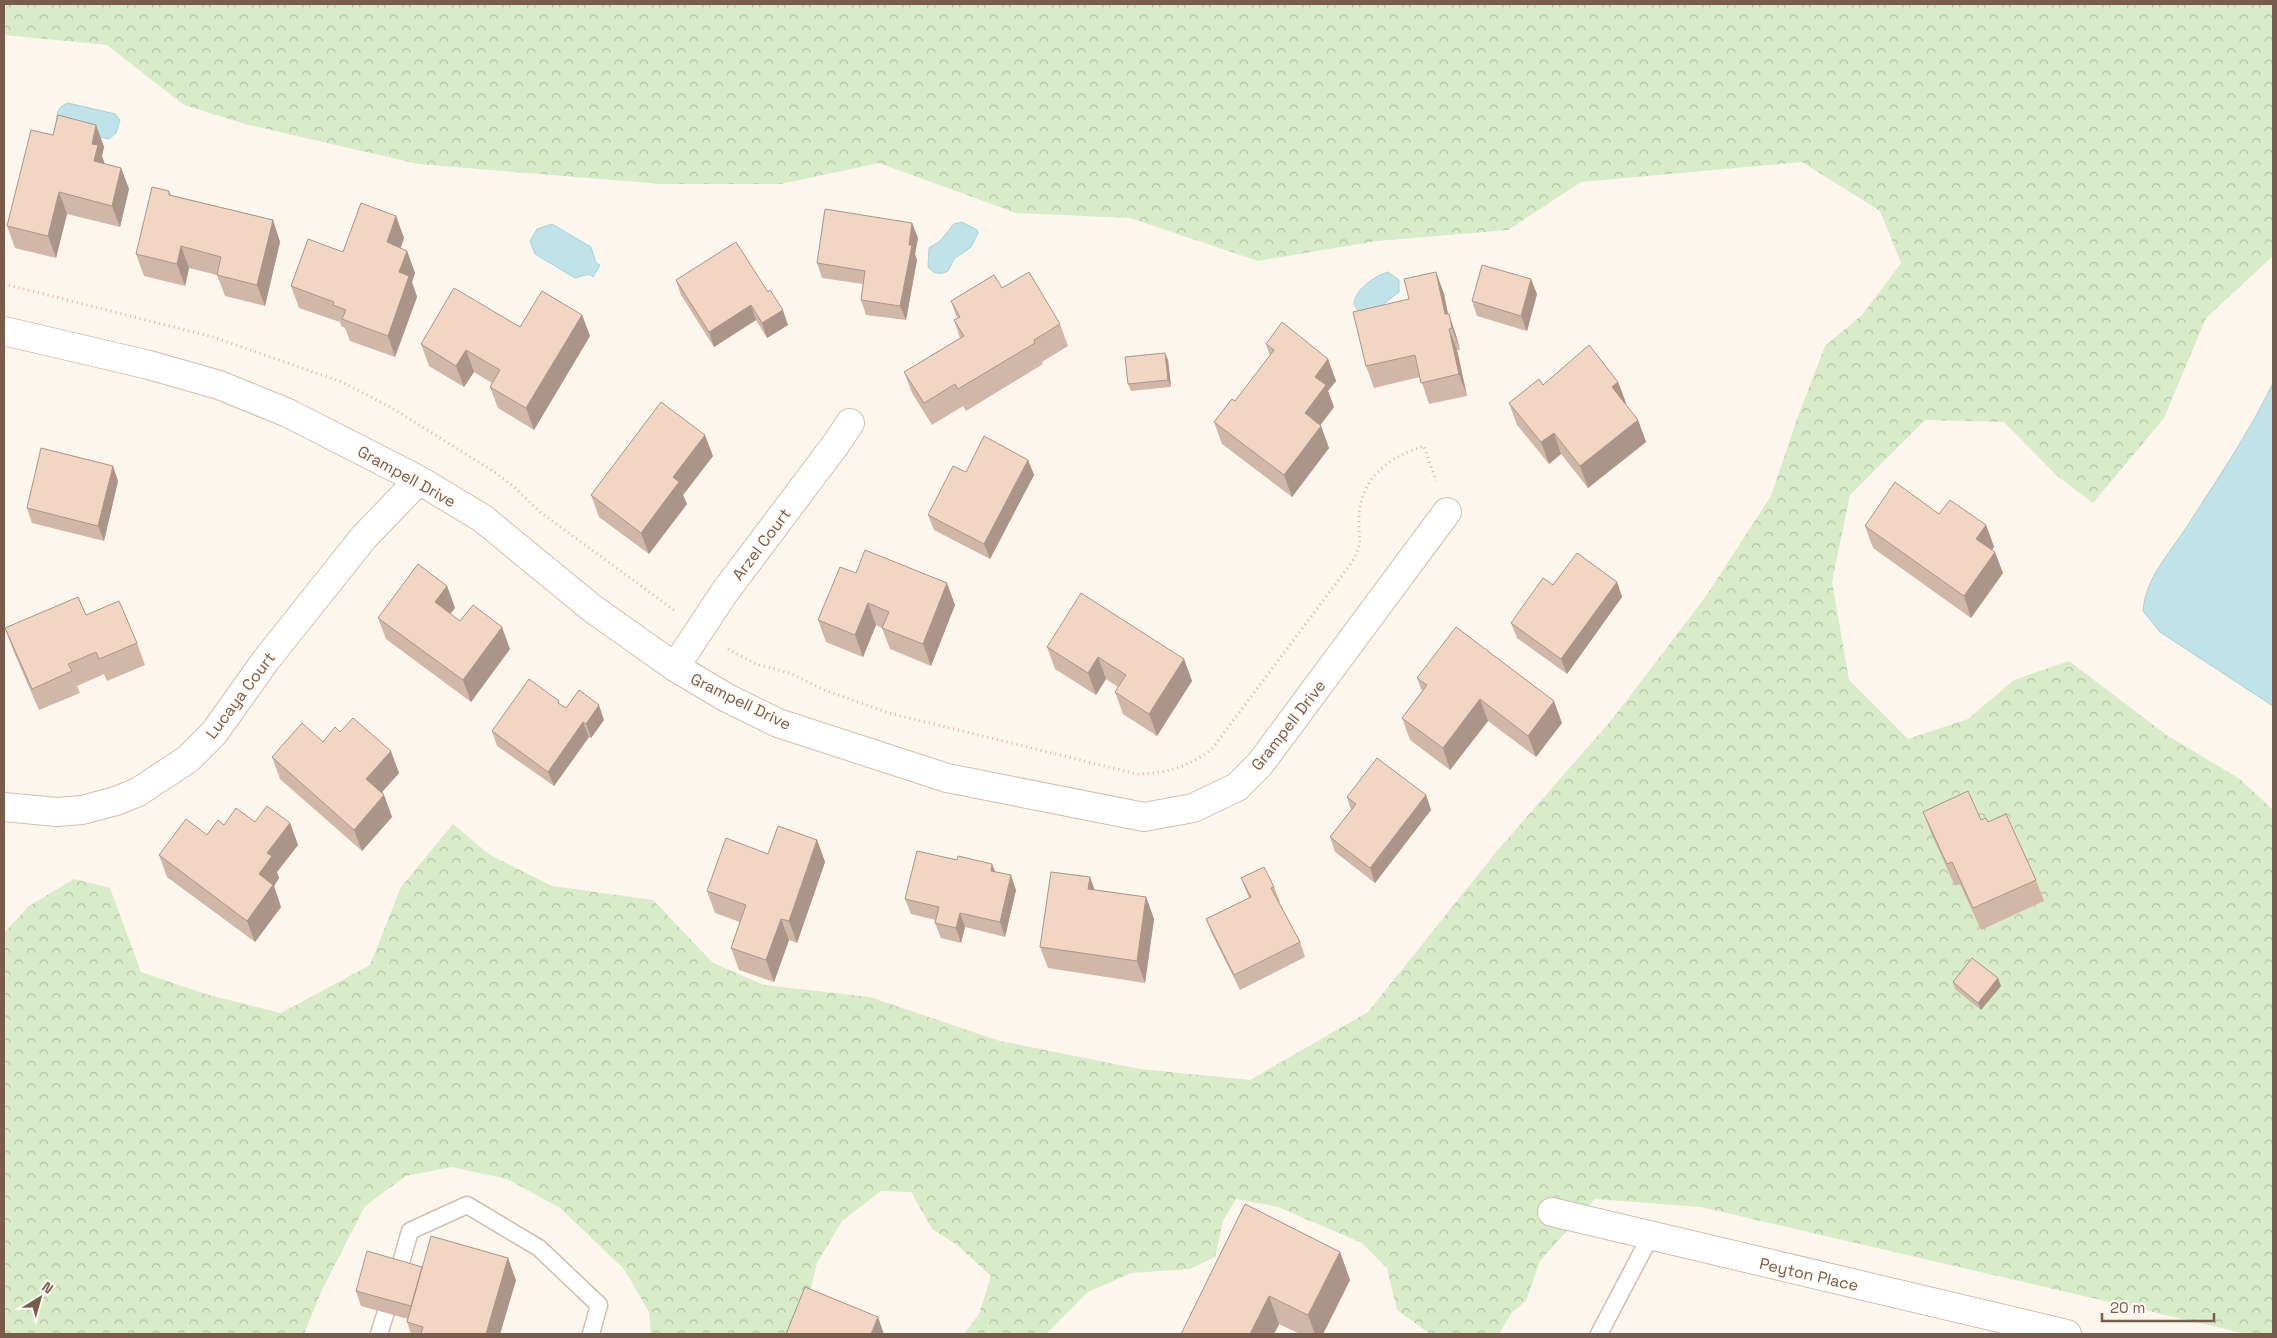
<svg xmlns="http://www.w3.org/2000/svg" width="2277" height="1338" font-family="'Space Grotesk',sans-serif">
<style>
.forest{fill:url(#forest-crowns)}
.water{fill:#bfe3e8;stroke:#a5d3da}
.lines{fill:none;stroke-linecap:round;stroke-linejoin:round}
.lane-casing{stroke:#d1beb0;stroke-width:19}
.street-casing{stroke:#d1beb0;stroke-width:30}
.path{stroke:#d9b8a5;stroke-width:3;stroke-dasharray:1 4;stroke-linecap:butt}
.lane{stroke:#fff;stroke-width:16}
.street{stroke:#fff;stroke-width:28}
.wall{fill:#d1b7a8}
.shaded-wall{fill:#aa9588}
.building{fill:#f3d5c3;stroke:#aa9588}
.labels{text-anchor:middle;stroke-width:4;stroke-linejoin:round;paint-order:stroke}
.street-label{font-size:16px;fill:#7a5c4d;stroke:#fffaf3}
</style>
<defs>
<pattern id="forest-crowns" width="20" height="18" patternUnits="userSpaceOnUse" patternTransform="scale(1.25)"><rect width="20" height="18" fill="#d8ecc9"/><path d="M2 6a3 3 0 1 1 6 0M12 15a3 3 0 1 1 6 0" fill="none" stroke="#b4c2a5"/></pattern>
</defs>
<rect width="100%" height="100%" fill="#fdf6ec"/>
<!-- forest -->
<path class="forest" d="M4 4H2273V256L2206 318 2164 418 2093 503 2056 475 2004 422 1925 420 1850 495 1832 582 1849 680 1908 739 1968 719 2014 680 2069 661 2168 736 2240 779 2273 810V1334H2247L1701 1207 1595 1199 1540 1261 1526 1301 1512 1312 1499 1334H1430L1397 1310 1387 1268 1362 1243 1278 1207 1236 1199 1223 1221 1215 1257 1190 1269 1131 1273 1088 1292 1046 1334H964L979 1314 991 1276 957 1245 932 1229 911 1192 881 1191 842 1221 817 1263 805 1314 795 1334H651L649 1312 624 1269 560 1208 507 1179 452 1167 406 1176 365 1206 321 1292 304 1334H4V933L29 906 74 879 110 888 141 972 205 994 281 1013 370 965 401 887 453 824 490 855 552 886 653 900 713 963 764 985 870 997 1000 1041 1140 1069 1250 1080 1368 1012 1497 851 1614 717 1706 596 1771 496 1798 416 1825 346 1862 315 1901 263 1880 211 1802 162 1581 182 1508 230 1377 241 1258 261 1130 218 1016 213 879 163 781 184H662L418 164 245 124 184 105 107 45 4 35Z"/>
<!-- water -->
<path class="water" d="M68 103 115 114 120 120 116 133 109 139 63 128 57 121C56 112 59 106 68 103Z
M962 222 977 230 978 233 971 247 954 259 948 271C940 275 934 274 928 267L929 248 940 241 954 224Z
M552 224 591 247 596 263 600 265 593 277 589 274 575 278 535 254 530 241 537 229Z
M1388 272 1399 280V292L1373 312 1358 311 1354 304C1354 290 1376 275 1388 272Z
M2273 383V706L2160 632 2143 611C2145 579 2169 554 2186 528 2216 481 2249 433 2273 383Z"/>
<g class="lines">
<!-- lane casing -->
<g class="lane-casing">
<path id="lane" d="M398 1273 410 1231 467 1205 539 1248 599 1305 591 1334
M379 1334 386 1312
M1599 1334 1650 1237"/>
</g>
<!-- street casing -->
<g class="street-casing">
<path id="street" d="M4 331 149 365 219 385 288 413 419 480 482 518 593 609 675 667 727 698 778 723 947 778 1144 817 1193 808 1237 787 1260 764 1447 512
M675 667 724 593 836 444 850 423
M4 807 57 812 82 810 116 801 138 792 188 759 214 733 266 660 364 537 419 480
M1552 1212 2067 1334"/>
</g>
<!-- path -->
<path class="path" d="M4 284 213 337 342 382 392 408 496 473 514 487 540 512 674 610
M728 649 756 664 790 673 824 690 889 713 1137 774C1168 773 1185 768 1211 750L1352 562C1364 541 1358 540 1359 518 1360 478 1389 457 1424 446L1436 481"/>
<!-- lane -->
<use href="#lane" class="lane"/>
<!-- street -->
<use href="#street" class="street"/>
</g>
<!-- wall -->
<path class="wall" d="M96 125 104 147 102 156 104 164 121 168 129 189 120 227 67 214 56 258 15 248 7 226 53 135Z
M169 191 171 195 273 220 280 242 265 306 225 296 217 275 189 268 185 286 144 276 136 254Z
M396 216 404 238 401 248 407 251 415 273 412 282 417 297 395 357 350 341 345 328 341 326 340 322 299 308 291 286Z
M912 223 918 238 915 254 917 260 906 320 866 315 861 300 863 284 822 278 817 263Z
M1436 272 1444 294 1448 314 1456 335 1460 350H1457L1467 396 1429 404 1420 377 1374 388 1366 366 1409 299Z
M676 280 768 292 788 325 767 338 756 320 714 347 681 295Z
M1002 288 1060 324 1068 346 1042 362 1043 364 966 411 963 406 932 425 912 393 904 372 960 338 954 320 957 318 951 301Z
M1537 294 1527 331 1477 316 1472 301Z
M582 315 590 336 534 430 498 408 490 387 492 383 474 372 464 387 429 366 421 344 520 327Z
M1266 344 1328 359 1336 381 1328 391 1334 407 1320 425 1321 426 1329 448 1292 497 1222 444 1214 422 1235 401 1270 356Z
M1165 353 1168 360 1171 387 1131 391 1128 384Z
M1618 382 1626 403 1625 404 1638 420 1646 442 1588 488 1561 454 1549 464 1517 425 1509 403 1543 385Z
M713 456 683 495 687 504 649 554 599 517 591 495Z
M1028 460 1034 475 990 559 934 530 928 515 966 472Z
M118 481 104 541 32 523 27 508Z
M1939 514 1986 525 1994 547 1992 550 2003 573 1971 618 1873 548 1865 526Z
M856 573 955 605 931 666 890 649 882 628 876 625 863 657 826 642 818 620Z
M1617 582 1622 597 1567 674 1517 638 1511 623 1553 585Z
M447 586 455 608 450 614 460 621 510 649 471 702 386 639 378 618Z
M86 615 137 643 145 665 107 681 104 674 77 686 80 693 39 710 13 650 5 628Z
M1047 647 1184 659 1192 681 1157 736 1123 714 1115 692 1118 687 1106 679 1096 695 1055 669Z
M1417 678 1562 723 1536 757 1488 721 1450 770 1410 740 1402 718 1422 691Z
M561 705 566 708 604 720 591 738 589 737 554 786 497 746 492 731Z
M340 732 399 773 382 792 384 795 392 817 362 851 280 779 272 757 323 742Z
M1426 795 1431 810 1375 883 1335 852 1330 837 1351 810 1347 797Z
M1923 812 1981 820 1988 822 2036 880 2044 901 1981 930 1960 884 1955 886 1931 833Z
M255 822 290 823 298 845 277 872 279 878 274 886 281 907 255 942 167 877 159 855 207 835 224 825Z
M817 840 825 862 797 943 789 940 774 982 739 970 731 948 740 922 715 913 707 891 768 854Z
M995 872 1016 890 1005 937 965 927 961 943 941 938 935 923 936 920 911 914 905 899Z
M1241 878 1274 887 1280 902H1279L1300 942 1305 957 1240 990 1212 934 1206 919 1249 898Z
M1094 890 1146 897 1154 919 1145 983 1048 968 1040 947Z
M1953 982 2001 986 1981 1010 1955 989Z
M1340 1252 1350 1280 1323 1334H1300L1279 1324 1274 1334H1181Z
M422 1267 516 1280 500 1334H411L407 1322 408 1319 361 1306 356 1291Z"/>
<!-- shaded-wall -->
<path class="shaded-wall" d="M96 125 104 147 102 156 106 167 94 161 92 144Z
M121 168 129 189 120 227 112 206Z
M59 192 67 214 56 258 48 236Z
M396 216 404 238 395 264 387 242Z
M273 220 280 242 265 306 257 285Z
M912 223 918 238 915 254 917 260 906 320 900 306Z
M181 246 189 268 185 286 177 264Z
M407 251 415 273 412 282 417 297 395 357 388 336 399 272Z
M1436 272 1444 294 1451 328 1445 314Z
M1531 279 1537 294 1527 331 1521 316Z
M751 305 756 320 714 347 709 332Z
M783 310 788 325 767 338 762 323Z
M1449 314 1456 335 1460 350 1452 328Z
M582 315 590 336 534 430 526 408Z
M1449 329 1457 350 1467 396 1459 374Z
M466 350 474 372 464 387 456 366Z
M1165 353 1168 360 1171 387 1168 380Z
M1328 359 1336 381 1328 391 1334 407 1313 435 1305 413 1315 377Z
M1618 382 1626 403 1620 409 1612 387Z
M1638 420 1646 442 1588 488 1580 466Z
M1321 426 1329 448 1292 497 1284 475Z
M1554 433 1561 454 1549 464 1541 442Z
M705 435 713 456 683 495 687 504 649 554 641 533 673 477Z
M1028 460 1034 475 990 559 984 544Z
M113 466 118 481 104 541 98 526Z
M1986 525 1994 547 1984 560 1976 539Z
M1995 552 2003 573 1971 618 1964 596Z
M1617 582 1622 597 1567 674 1561 659Z
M947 583 955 605 931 666 923 644Z
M447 586 455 608 442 624 435 602Z
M868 603 876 625 863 657 855 635Z
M502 627 510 649 471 702 463 680Z
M1098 657 1106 679 1096 695 1088 673Z
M1184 659 1192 681 1157 736 1149 714Z
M1480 699 1488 721 1450 770 1443 748Z
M1554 701 1562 723 1536 757 1528 736Z
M599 705 604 720 591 738 586 724Z
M583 722 589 737 554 786 548 772Z
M391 751 399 773 374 801 366 779Z
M384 795 392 817 362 851 354 830Z
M1426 795 1431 810 1375 883 1370 868Z
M290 823 298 845 277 872 279 878 274 886 281 907 255 942 247 921 259 874 267 853Z
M817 840 825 862 797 943 789 921Z
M992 864 998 879 991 871Z
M1011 875 1016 890 1005 937 1000 922Z
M1090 877 1098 899 1088 889Z
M1146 897 1154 919 1145 983 1137 961Z
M960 913 965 927 961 943 956 928Z
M781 919 789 940 774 982 766 960Z
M1998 978 2001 986 1981 1010 1978 1003Z
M1340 1252 1350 1280 1323 1334H1315L1308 1315Z
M508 1258 516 1280 500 1334H486Z
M1269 1296 1279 1324 1274 1334H1250Z
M878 1317 884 1334H871Z"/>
<!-- building -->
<path class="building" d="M58 115 96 125 92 144 98 145 94 161 121 168 112 206 59 192 48 236 7 226 31 130 53 135Z
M152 187 169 191V195L273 220 257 285 217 275 221 257 181 246 177 264 136 254Z
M361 203 396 216 387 242 407 251 399 272 409 276 388 336 342 319 346 310 333 305 334 302 291 286 308 239 343 252Z
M825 209 912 223 909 245H912L900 306 861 300 865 271 817 263Z
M736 242 768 292 770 290 783 310 762 323 751 305 709 332 676 280Z
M1482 265 1531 279 1521 316 1472 301Z
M1029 272 1060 324 1034 340 1035 343 958 389 955 384 924 403 904 372 964 336 954 320 960 317 951 301 994 275 1002 288Z
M1436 272 1445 314H1449L1452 328 1449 329 1459 374 1421 383 1415 355 1366 366 1353 312 1409 299 1404 279Z
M454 288 520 327 542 291 582 315 526 408 490 387 500 370 466 350 456 366 421 344Z
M1282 322 1328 359 1315 377 1326 385 1305 413 1321 426 1284 475 1214 422 1232 399 1235 401 1274 350 1266 344Z
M1589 345 1618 382 1612 387 1638 420 1580 466 1554 433 1541 442 1509 403 1539 379 1543 385Z
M1165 353 1168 380 1128 384 1125 357Z
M661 402 705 435 673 477 679 482 641 533 591 495Z
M984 436 1028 460 984 544 928 515 953 466 966 472Z
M41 448 113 466 98 526 27 508Z
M1895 482 1939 514 1950 500 1986 525 1976 539 1995 552 1964 596 1865 526Z
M865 550 947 583 923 644 882 628 889 612 868 603 855 635 818 620 840 567 856 573Z
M1577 553 1617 582 1561 659 1511 623 1543 578 1553 585Z
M418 564 447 586 435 602 460 621 473 605 502 627 463 680 378 618Z
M1081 593 1184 659 1149 714 1115 692 1126 675 1098 657 1088 673 1047 647Z
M78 597 86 615 119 601 137 643 99 659 96 652 68 664 72 671 32 689 5 628Z
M1456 627 1554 701 1528 736 1480 699 1443 748 1402 718 1427 685 1417 678Z
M529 679 559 701 558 703 566 708 579 690 599 705 586 724 583 722 548 772 492 731Z
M353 718 391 751 366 779 384 795 354 830 272 757 302 723 323 742 335 727 340 732Z
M1377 758 1426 795 1370 868 1330 837 1356 804 1347 797Z
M1968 791 1981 820 1986 818 1988 822 2006 814 2036 880 1973 908 1952 862 1947 864 1923 812Z
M267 806 290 823 267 853 272 856 259 874 273 885 247 921 159 855 186 819 207 835 218 820 224 825 236 808 255 822Z
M778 826 817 840 789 921 781 919 766 960 731 948 746 905 707 891 726 838 768 854Z
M917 851 957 860 958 856 992 864 991 871 1011 875 1000 922 960 913 956 928 935 923 939 907 905 899Z
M1264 867 1274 887 1271 888 1300 942 1234 975 1206 919 1251 897 1241 878Z
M1051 872 1090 877 1088 889 1146 897 1137 961 1040 947Z
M1972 958 1998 978 1978 1003 1953 982Z
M1245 1204 1340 1252 1308 1315 1269 1296 1250 1334H1181Z
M431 1236 508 1258 486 1334H421L423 1327 407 1322Z
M367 1251 422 1267 411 1306 356 1291Z
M805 1287 878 1317 871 1334H786Z"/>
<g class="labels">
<!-- street labels -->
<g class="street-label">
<text transform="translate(407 476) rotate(29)" y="6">Grampell Drive</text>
<text transform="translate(761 544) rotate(-53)" y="6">Arzel Court</text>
<text transform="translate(240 695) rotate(-53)" y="6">Lucaya Court</text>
<text transform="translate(741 701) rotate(26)" y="6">Grampell Drive</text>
<text transform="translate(1288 725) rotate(-52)" y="6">Grampell Drive</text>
<text transform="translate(1809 1274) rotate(13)" y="6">Peyton Place</text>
</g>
</g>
<!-- border -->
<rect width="2277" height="1338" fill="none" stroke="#7a5c4d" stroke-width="10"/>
<!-- north arrow -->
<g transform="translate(40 1298) rotate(37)" stroke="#fffaf3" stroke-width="4" paint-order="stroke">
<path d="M0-4L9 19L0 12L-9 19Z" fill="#7a5c4d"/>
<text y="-8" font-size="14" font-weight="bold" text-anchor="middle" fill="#7a5c4d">N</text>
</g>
<!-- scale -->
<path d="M2102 1313v8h112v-8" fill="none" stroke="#7a5c4d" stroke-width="2.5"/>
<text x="2110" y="1313" font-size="15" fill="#7a5c4d" stroke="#fffaf3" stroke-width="4" paint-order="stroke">20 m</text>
</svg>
